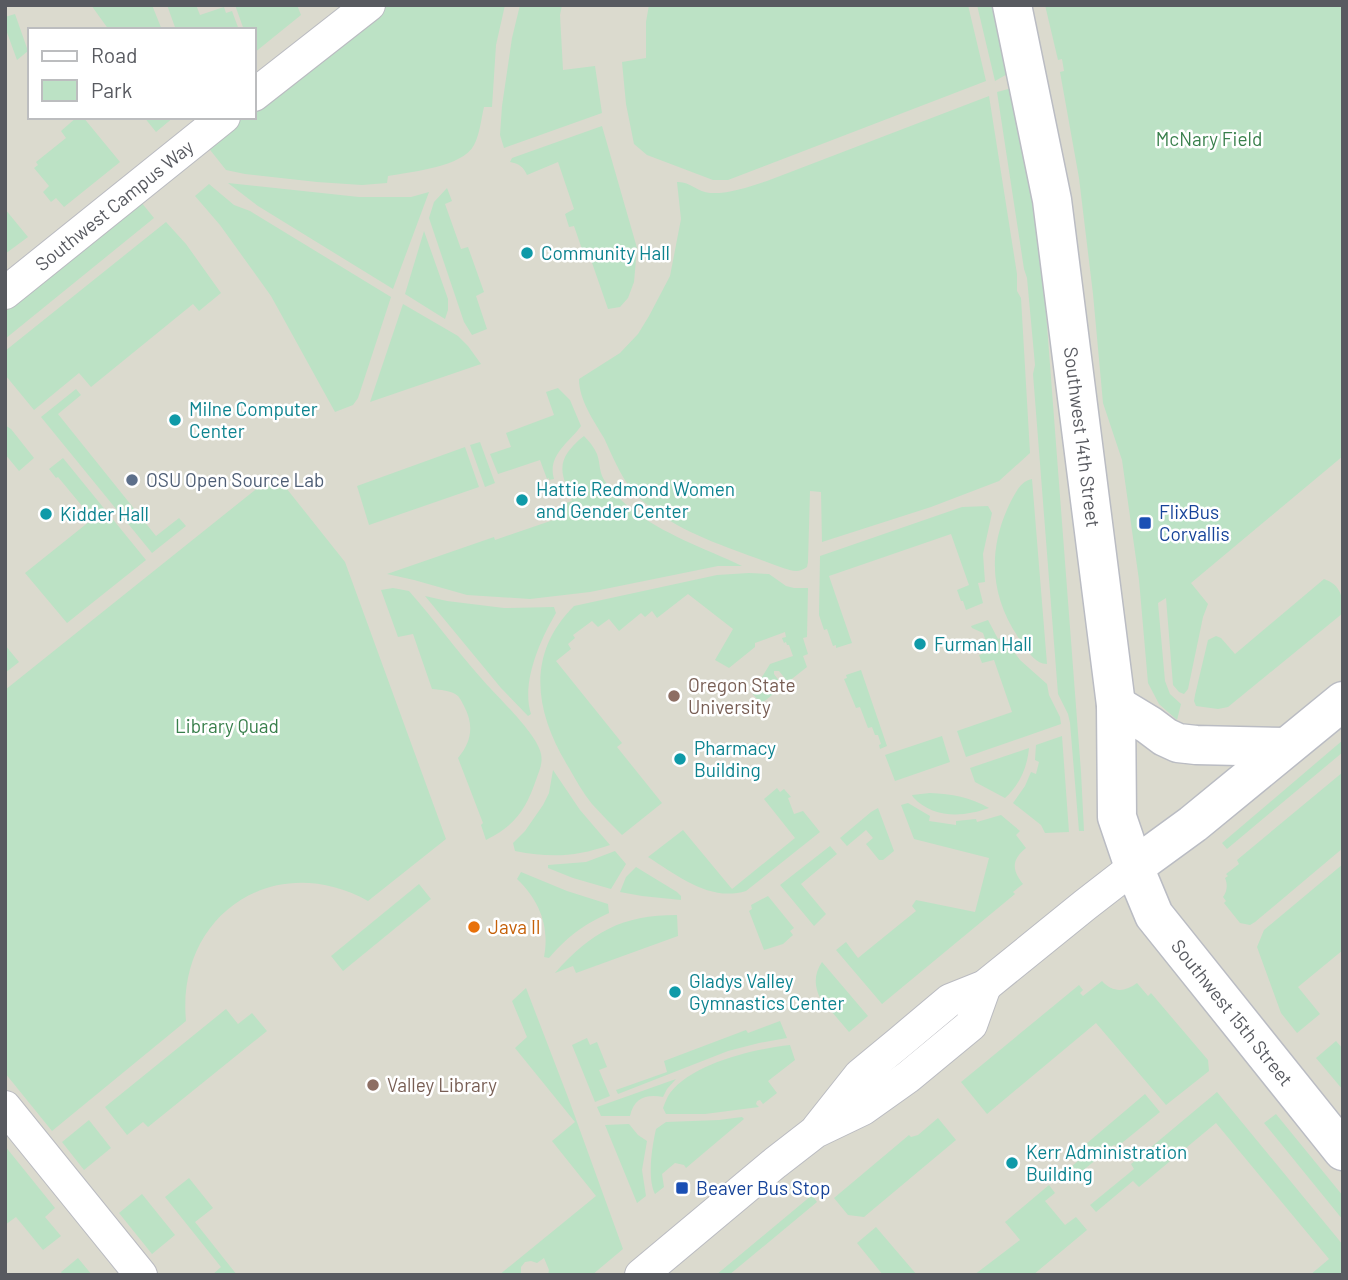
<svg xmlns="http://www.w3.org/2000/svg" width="1348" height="1280" font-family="Barlow,sans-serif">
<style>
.education{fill:#dbdace;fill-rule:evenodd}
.green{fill:#bce2c5}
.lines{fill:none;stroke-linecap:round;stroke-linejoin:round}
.street-casing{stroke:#babbc1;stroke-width:34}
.secondary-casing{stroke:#babcc3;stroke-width:41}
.street{stroke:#fff;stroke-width:32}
.secondary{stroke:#fff;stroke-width:38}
.culture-dot{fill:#0f9aa8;stroke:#fff;stroke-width:2.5}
.service-dot{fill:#5c6f8a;stroke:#fff;stroke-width:2.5}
.transit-dot{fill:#1a4fb4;stroke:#fff;stroke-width:2.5}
.education-dot{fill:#8d6e63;stroke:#fff;stroke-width:2.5}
.food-dot{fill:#e8710a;stroke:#fff;stroke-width:2.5}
.labels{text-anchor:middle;stroke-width:5;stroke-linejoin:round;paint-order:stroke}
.park-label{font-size:19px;fill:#387f4b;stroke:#fff}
.street-label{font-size:19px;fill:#585a60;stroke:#fff}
.culture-label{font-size:19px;fill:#0d838f;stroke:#fff;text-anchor:start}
.service-label{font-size:19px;fill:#4e5e75;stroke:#fff;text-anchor:start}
.transit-label{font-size:19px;fill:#164399;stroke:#fff;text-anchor:start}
.education-label{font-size:19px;fill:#785e54;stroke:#fff;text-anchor:start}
.food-label{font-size:19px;fill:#c56008;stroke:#fff;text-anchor:start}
</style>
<rect width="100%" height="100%" fill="#ebebdf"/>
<!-- education -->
<path class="education" d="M5 5H1343V1275H5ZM30 30H254V117H30Z"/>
<!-- green -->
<path class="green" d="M91 5H152L162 30H109Z
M167 5H196L200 15 224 7 226 13 232 11 239 30H176Z
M235 5H297L301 15 254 53V30H244Z
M384 5H505L496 45 492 107H484C481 119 480 134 474 145 463 167 410 172 388 176L387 183 362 185 317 182 245 174 226 170 207 146 244 117H254V109Z
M520 5H562L560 15 563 70 595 66 602 113 504 148 500 135 502 106 512 38Z
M649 5H968L986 81 728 180H713L647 155 634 144 626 104 622 62 646 58V22Z
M977 5H995L1011 72 995 81Z
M1045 5H1343V456L1191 583 1208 604 1203 617 1188 689 1184 694 1179 692 1173 685 1166 598 1158 603 1165 681 1170 694 1181 704 1177 720 1159 704 1148 683 1139 580 1122 460 1103 403 1093 294 1079 178 1060 72 1064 71 1062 59 1058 60Z
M15 14 28 51 17 60 5 27V17Z
M1012 88 1031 194 1044 286 1081 772 1084 831H1079L1070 723 1068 714 1058 694 1033 374 1035 365 1027 278 1024 269 997 92Z
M989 96 1017 274V291L1021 298 1030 453 999 481 931 507 822 542 821 492 810 491 808 562 807 567C799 573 792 571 783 568 734 549 667 531 632 490 620 475 612 455 604 438 594 421 579 400 579 379L620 353 638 334 649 316 670 276 681 219 677 182C689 181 698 192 710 193 729 194 748 187 767 181Z
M77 117H83L120 162 64 207 56 198 51 202 43 192 49 186 34 168 38 165 36 162 66 138 61 131Z
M144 117H174L156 132Z
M602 126 637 248 634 282 628 298 620 307 608 309 590 257 585 258 574 226 569 227 565 214 574 209 558 162 527 175C523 166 519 164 510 162L512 158Z
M228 183 359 197H411L429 192 393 289 258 206Z
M209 184 234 205 250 211 391 297 358 398 353 405 335 412 271 296 220 225 195 196Z
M447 188 452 201 445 204 461 249 468 247 484 292 476 296 487 329 472 335 464 322 429 218 434 202Z
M141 202 154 218 5 339V312Z
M5 209 28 237 5 254Z
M166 222 186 244 221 293 199 311 193 304 91 387 79 373 34 410 6 376 5 351Z
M424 231 448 299V310L445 319 405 294Z
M403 304 458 336 468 346 481 364 370 402Z
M558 388 570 400 581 426C569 443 547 455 554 479L549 480V478L547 479 540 460 498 474 490 454 511 447 506 433 554 415 546 392Z
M76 389 81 395 58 414 156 536 179 518 186 526 152 553 41 417Z
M5 425 11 429 34 458 19 471 5 454Z
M584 436C589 441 594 447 597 454 601 465 598 473 607 484 639 527 696 544 742 566H718L590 592 530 599 467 595 414 580 387 574 494 537 495 540 562 517 561 516 566 513 563 504 572 501C566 483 556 469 568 452 573 446 577 441 584 436Z
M480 442 495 483 485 487 470 445Z
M465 447 479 487 369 525 357 486Z
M63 458 146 560 67 623 25 573 90 521 81 508 82 506 58 477 56 478 49 469Z
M275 474 345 562 446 839 368 901C274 849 176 915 186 1021L52 1131 5 1073V690Z
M1032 479 1047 664C1036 664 1029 653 1023 644 990 600 986 551 1011 501 1016 492 1021 481 1032 479Z
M988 506 992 513 983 554 985 582 978 583 983 603 966 610 963 601H961L957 590 969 585 951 534 829 576 852 643 836 648V645L833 646 827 629 824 630 819 615 820 556 962 507Z
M749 573 769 574 786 586 794 588H808L807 637 803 638 808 654 803 656 807 667 788 682 779 671H774V674L783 686 761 704 752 693 770 664 793 656 789 645H787L786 642 784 643 782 638 786 637 785 632 755 643V647L729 668 715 660 733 629 688 594 657 618 652 611 645 617 641 613 619 631 609 619 598 627 592 621 573 635 575 638 568 644 571 649 556 661 622 743 617 747 662 803 622 835C612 825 602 815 592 804 583 793 576 780 569 768 535 713 525 655 574 606L717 575Z
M1324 579C1341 585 1343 597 1343 613L1228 707 1218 709 1196 706 1194 701 1195 695 1208 640 1216 636 1221 638 1235 654Z
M393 588 409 591C434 619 456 650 481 678 496 696 537 733 541 754 543 764 539 771 536 780 526 809 515 826 486 840L481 825 483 823 458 758C472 741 474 725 464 706 463 704 460 698 458 696 451 690 440 690 432 689L413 634 398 637 381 590Z
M425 596 447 601 504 608 554 607 556 613C540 640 521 683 531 714L528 716 501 688Z
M988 620 998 639 1003 637 1020 660 1047 684 1049 695 1060 717 1061 724 966 757 957 731 1012 712 994 660 982 663 979 655 982 654 987 644 983 633 972 628 971 626Z
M5 645 19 662 5 673Z
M861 670 887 746 880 749 879 745 881 744 878 735H875L872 727 868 728 860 707 856 708 844 679 847 678 846 675Z
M942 736 950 762 895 781 885 755Z
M1062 736 1069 832 1045 833 1041 825 1013 803 1025 786 1031 772 1036 774 1039 762 1035 760 1036 745Z
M1343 740V752L1227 849 1222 843Z
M1029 748C1027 768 1020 784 1005 798L975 782 970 768Z
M553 770 580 810 610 845C575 857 551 858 515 851L513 843 525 831 543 805 549 793Z
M1343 772V848L1255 922 1250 925 1240 923 1224 903 1226 901 1223 897C1227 891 1228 885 1225 878L1228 876 1226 874 1239 864 1237 860Z
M777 788 780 792 784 789 791 797 788 798 794 814 803 811 820 832 746 891C710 902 678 876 648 857L683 830 732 889 795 838 764 799Z
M930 793C952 794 970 797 989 808 964 817 933 819 913 797L912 795Z
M908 803 930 816 929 821 956 825V821L976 819 977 822 1001 815 1020 831 1016 835 1026 848C1011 860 1012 870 1023 884L1013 892 1015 894 882 1004 836 950 846 942 858 958 916 911 912 906 916 900 975 912 989 858 914 839 901 805Z
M878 808 894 851 883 860H879L866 844 873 838 866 830 847 846 840 838 871 812Z
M830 846 837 854 801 884 826 914 814 926 780 885Z
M615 851 626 864 611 889 573 878 548 868V865L586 862Z
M1343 864V950L1298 987 1320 1014 1297 1033 1281 1013 1257 947 1264 930Z
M636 867 677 892 681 896V900L642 896 620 892 626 877Z
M521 872 567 891 608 904 609 913C583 925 568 936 549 958L544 957C550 926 539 900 517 879Z
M419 884 431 899 343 971 331 956Z
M768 896 794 928 790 931 793 935 783 944 764 950 749 911 752 909 751 905Z
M677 915 678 936 576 973 573 966 555 973C591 932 622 915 677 915Z
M822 962 868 1016 849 1032 820 998C814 985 814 974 822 962Z
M1102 981C1113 993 1125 992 1137 983L1148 996 1151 993 1208 1060 1209 1071 1166 1105 1096 1023 987 1114 961 1082 1079 985 1083 990 1080 993 1083 996Z
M526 988 569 1100 623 1249 592 1275H548L549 1270 544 1258 537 1263 531 1261 525 1262 521 1267V1275H499L596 1196 552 1141 575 1122 515 1048 527 1037 512 1001Z
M226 1009 238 1024 252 1013 267 1031 148 1127 143 1122 127 1135 105 1107Z
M780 1021 787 1038 759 1043 728 1051 618 1094 616 1090 667 1072 664 1061 746 1030 748 1033Z
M587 1038 590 1045 597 1042 607 1067 599 1070 610 1096 595 1102 572 1045Z
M1336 1041 1343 1049V1090L1316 1058Z
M790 1045 795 1060 768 1081 777 1093 763 1104 760 1100 757 1101 756 1104 759 1107 705 1114H666L663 1108C665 1103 667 1097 670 1093 693 1063 754 1049 790 1045Z
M676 1079 667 1089 663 1097C646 1094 634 1098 630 1116H601L597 1107Z
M1217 1092 1343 1245V1275H1310L1329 1259 1216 1123 1139 1187 1133 1181 1096 1212 1090 1205 1134 1169 1131 1164Z
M1145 1094 1160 1112 1117 1147 1114 1145 1070 1181 1064 1173 1078 1161 1073 1155Z
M1276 1114 1343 1196V1220L1264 1123Z
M742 1117 744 1119 686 1168 684 1165 675 1163 662 1174 664 1187 655 1194C647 1178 652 1147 656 1129L666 1122 719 1120Z
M938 1118 956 1140 864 1217 848 1215 834 1198 909 1135 911 1137 918 1135Z
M89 1120 111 1148 84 1170 62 1142Z
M629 1124 638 1135 647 1141 642 1170 646 1196 637 1203 605 1125Z
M5 1146 55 1208 45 1217 61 1236 43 1250 16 1217 5 1225Z
M189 1178 213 1208 195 1222 237 1275H212L221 1267 165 1197Z
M1049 1185 1055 1193 1045 1201 1065 1225 1076 1217 1087 1230 1033 1275H974L1020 1240 1005 1222Z
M142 1194 175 1235 152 1254 119 1213Z
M812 1195 817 1202 729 1275H716Z
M876 1227 917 1275H883L857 1243Z
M78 1258 92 1275H63L61 1272Z"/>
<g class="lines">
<!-- street casing -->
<g class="street-casing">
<g id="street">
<path d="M254 95 369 5"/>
<path id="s1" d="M5 293 224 117"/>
<path d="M5 1107 141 1275"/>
<path d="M818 1128 860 1075 900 1042 950 1000 985 986 1085 905 1134 867"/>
<path d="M641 1275 775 1163 815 1132 863 1109 908 1077 971 1025 985 986"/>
</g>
</g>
<!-- secondary casing -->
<g class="secondary-casing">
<g id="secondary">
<path id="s2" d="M1012 5 1052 200 1116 705 1117 817 1134 867 1154 915 1343 1151"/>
<path d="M1116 705 1149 725 1165 737 1178 743 1196 745 1286 747"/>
<path d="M1134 867 1193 824 1343 701"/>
</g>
</g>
<!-- street -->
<use href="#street" class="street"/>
<!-- secondary -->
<use href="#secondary" class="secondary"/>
</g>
<!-- markers -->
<g class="culture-dot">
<circle cx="527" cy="253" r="7"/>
<circle cx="175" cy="420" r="7"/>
<circle cx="522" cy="500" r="7"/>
<circle cx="46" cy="514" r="7"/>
<circle cx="920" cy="644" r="7"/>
<circle cx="680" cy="759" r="7"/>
<circle cx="675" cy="992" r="7"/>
<circle cx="1012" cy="1163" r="7"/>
</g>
<circle class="service-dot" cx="132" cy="480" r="7"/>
<g class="transit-dot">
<rect x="1138" y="516" width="14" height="14" rx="3.5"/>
<rect x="675" y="1181" width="14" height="14" rx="3.5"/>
</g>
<g class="education-dot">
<circle cx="674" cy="696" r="7"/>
<circle cx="373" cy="1085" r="7"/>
</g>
<circle class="food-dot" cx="474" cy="927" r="7"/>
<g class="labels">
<!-- park labels -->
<g class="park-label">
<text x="1209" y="146">McNary Field</text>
<text x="227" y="733">Library Quad</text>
</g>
<!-- street labels -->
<g class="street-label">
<text dy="7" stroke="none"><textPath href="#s1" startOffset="140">Southwest Campus Way</textPath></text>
<text dy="7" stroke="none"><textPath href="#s2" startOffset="438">Southwest 14th Street</textPath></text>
<text dy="7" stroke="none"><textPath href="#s2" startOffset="1050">Southwest 15th Street</textPath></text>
</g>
<!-- culture labels -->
<g class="culture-label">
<text x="541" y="260">Community Hall</text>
<text x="189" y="416">Milne Computer<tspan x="189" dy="22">Center</tspan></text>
<text x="536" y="496">Hattie Redmond Women<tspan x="536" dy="22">and Gender Center</tspan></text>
<text x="60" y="521">Kidder Hall</text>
<text x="934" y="651">Furman Hall</text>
<text x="694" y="755">Pharmacy<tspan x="694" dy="22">Building</tspan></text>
<text x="689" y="988">Gladys Valley<tspan x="689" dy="22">Gymnastics Center</tspan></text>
<text x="1026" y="1159">Kerr Administration<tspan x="1026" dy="22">Building</tspan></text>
</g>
<!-- service labels -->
<g class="service-label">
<text x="146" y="487">OSU Open Source Lab</text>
</g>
<!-- transit labels -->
<g class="transit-label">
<text x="1159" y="519">FlixBus<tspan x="1159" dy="22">Corvallis</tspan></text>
<text x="696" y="1195">Beaver Bus Stop</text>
</g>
<!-- education labels -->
<g class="education-label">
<text x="688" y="692">Oregon State<tspan x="688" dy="22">University</tspan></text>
<text x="387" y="1092">Valley Library</text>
</g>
<!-- food labels -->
<g class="food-label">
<text x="488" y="934">Java II</text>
</g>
</g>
<!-- border -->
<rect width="1348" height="1280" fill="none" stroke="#585a60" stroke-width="14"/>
<!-- legend -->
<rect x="28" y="28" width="228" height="91" fill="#ffffff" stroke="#bcbdbf" stroke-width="2"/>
<rect x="42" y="51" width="35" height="10" fill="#ffffff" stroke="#bcbdbf" stroke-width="2"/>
<text x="91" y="63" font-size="21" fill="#585a60">Road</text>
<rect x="42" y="80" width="35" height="21" fill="#bce2c5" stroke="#bcbdbf" stroke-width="2"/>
<text x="91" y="98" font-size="21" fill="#585a60">Park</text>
</svg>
